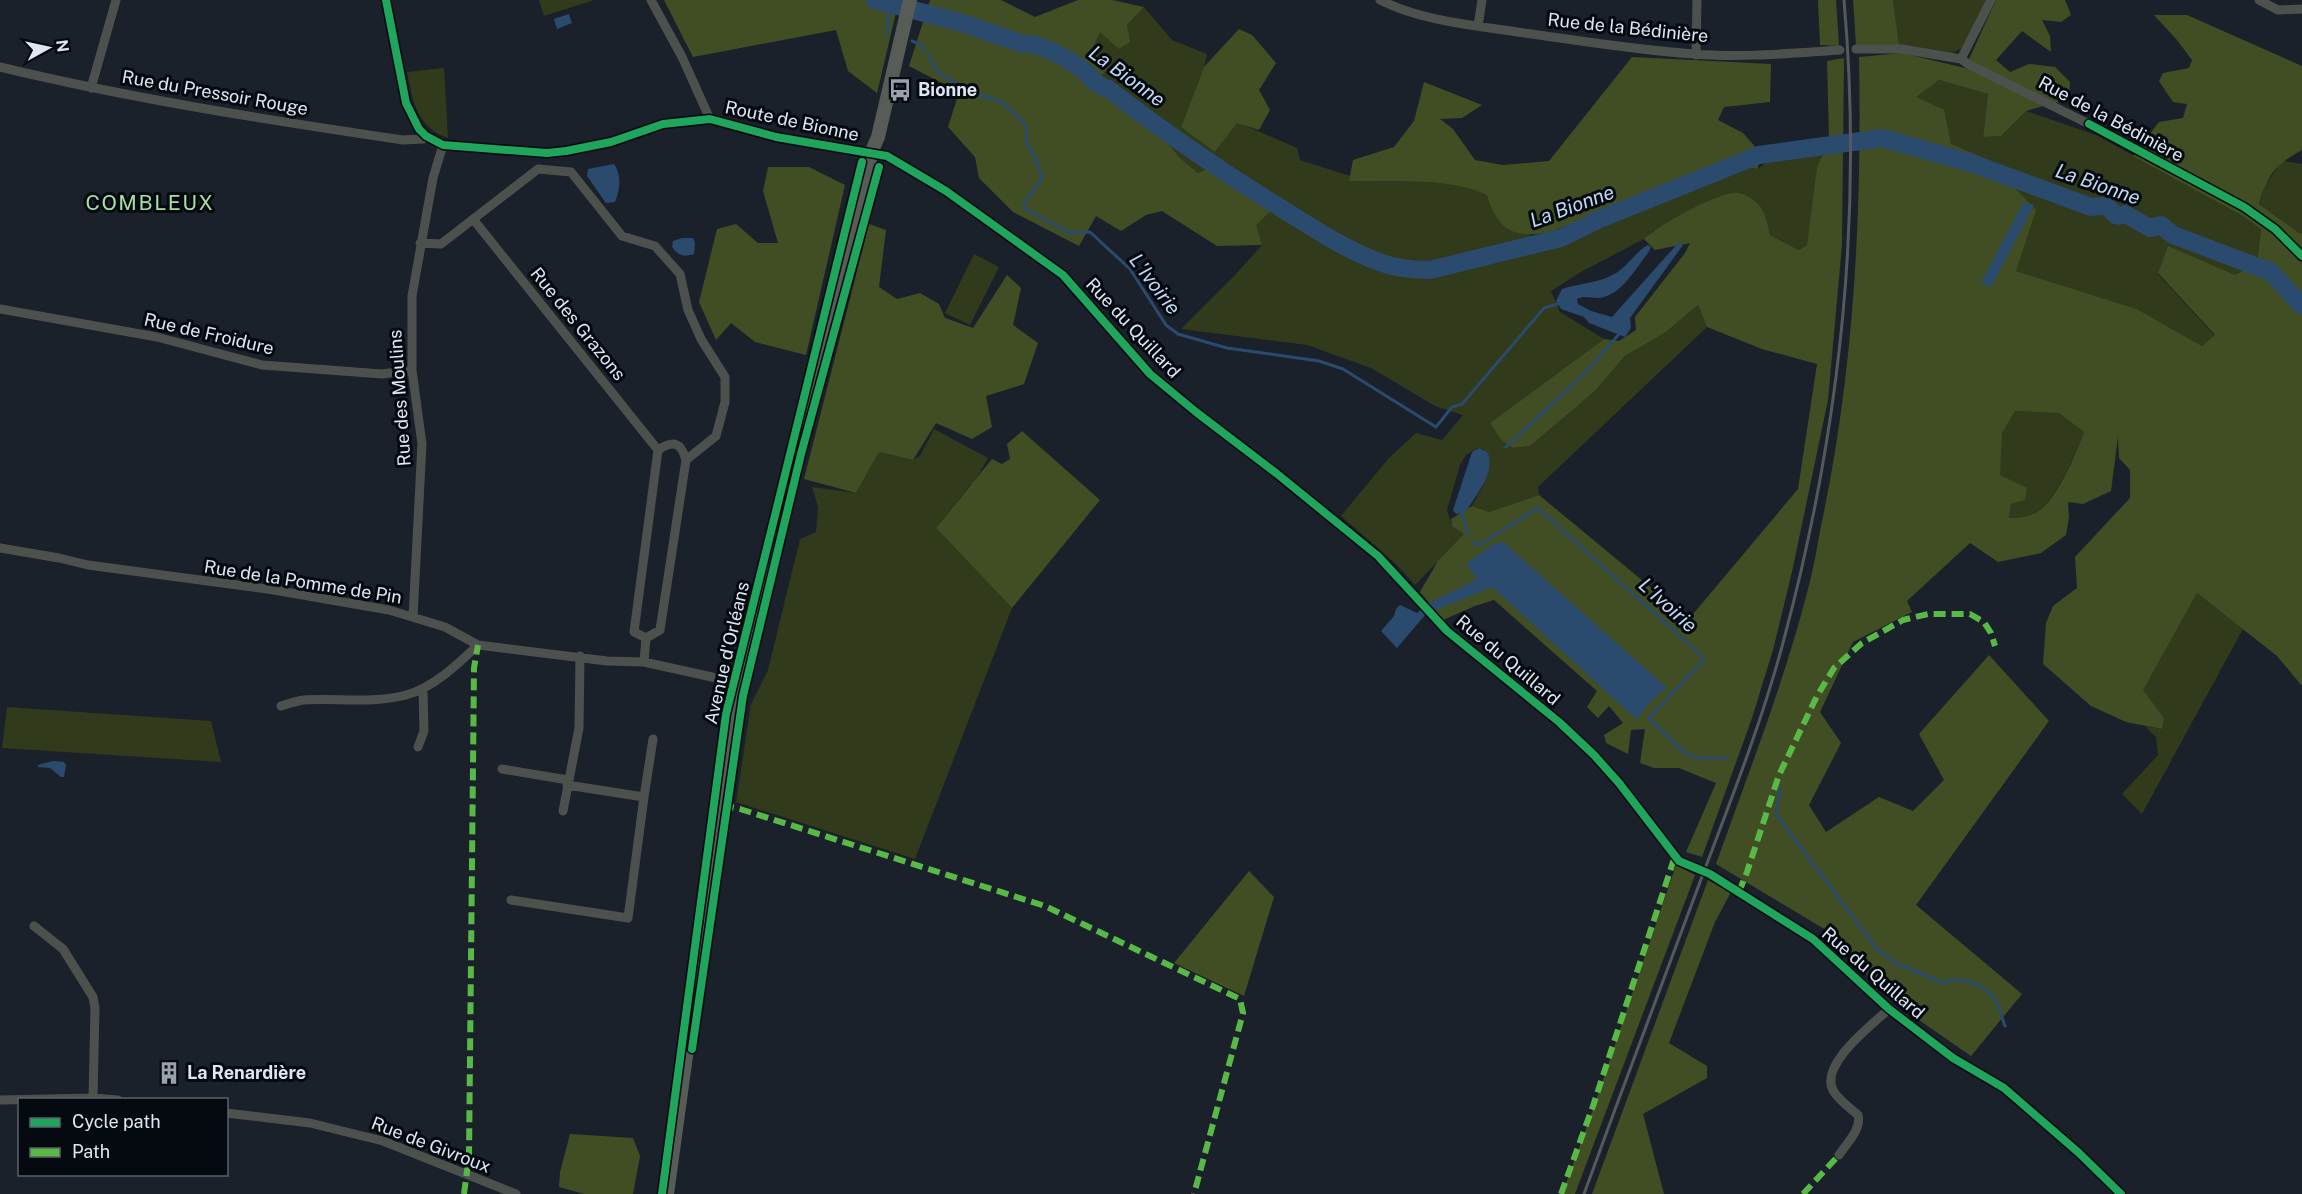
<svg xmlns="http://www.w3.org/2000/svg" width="2302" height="1194" font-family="'Public Sans',sans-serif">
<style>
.green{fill:#313a1a}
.forest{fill:#414e23;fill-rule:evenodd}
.water{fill:#2a4b6e}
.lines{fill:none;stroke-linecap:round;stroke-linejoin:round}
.stream{stroke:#2a4b6e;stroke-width:3}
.river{stroke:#2a4b6e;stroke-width:18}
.minor{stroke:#4d514d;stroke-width:9}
.secondary{stroke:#575c57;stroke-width:14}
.rail{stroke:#56595c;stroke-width:3}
.quiet{stroke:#58b947;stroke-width:6;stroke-dasharray:12 6;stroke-linecap:butt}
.cycleway-casing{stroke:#050a11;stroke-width:11}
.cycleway{stroke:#20a55d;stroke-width:8}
.labels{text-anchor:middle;stroke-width:6;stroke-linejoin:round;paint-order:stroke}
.street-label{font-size:18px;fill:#dde6f2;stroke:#050a11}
.poi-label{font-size:18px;font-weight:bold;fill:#dde6f2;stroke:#050a11;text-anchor:start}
.water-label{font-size:20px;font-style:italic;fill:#c2d8f2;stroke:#050a11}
.quarter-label{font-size:21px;letter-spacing:1.5px;fill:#a7dfa4;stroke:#050a11}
</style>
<rect width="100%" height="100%" fill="#1b212b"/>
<!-- green -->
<path class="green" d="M539 0H594L544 16Z
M1893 0H1987L1962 48 1952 53 1899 45Z
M1144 7 1172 40 1207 54 1204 67 1181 127 1216 151 1237 122 1297 148 1300 160 1347 175 1377 181 1531 175 1530 236 1550 232 1724 163 1758 169 1773 156 1822 148 1807 245 1799 250 1770 235 1762 208 1653 231 1644 239 1581 272 1551 291 1560 312 1604 339 1490 423 1501 440 1513 448 1530 446 1595 391 1625 356 1666 332 1698 305 1707 327 1538 487 1539 495 1489 512 1472 506 1483 486 1484 450 1477 448 1466 455 1460 465 1447 510 1452 526 1465 534 1415 585 1396 564 1341 516 1388 459 1416 433 1442 440 1463 415 1435 406 1371 368 1307 345 1181 329 1235 275 1262 245 1237 184 1213 166 1198 173 1180 158 1147 118 1105 90 1091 51 1100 32 1127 25Z
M444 68 448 138C417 127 413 102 407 72Z
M1939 80 1988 94 1983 137 2001 136 2026 111 2096 135 2244 216 2261 228 2257 262 2235 275 2168 247 2158 274 2215 336 2202 346 2137 309 2016 271 1987 159 1950 144 1915 97Z
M2282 161 2302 164V233H2299L2259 204 2265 185Z
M974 254 999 267 970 325 945 313Z
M2015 411 2060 413 2084 432C2077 452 2056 498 2040 510 2030 517 2021 518 2009 518L2011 504 2000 475 1997 438Z
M934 429 988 458 973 485 971 484 936 528 1012 608 915 859 736 802 751 704 768 670 800 539 816 532 818 507 812 487 856 493 879 452 913 460 920 456Z
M2197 593 2243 629 2142 814 2122 794 2158 755 2156 737 2145 726 2161 729 2164 718 2142 690Z
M7 707 211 721 221 762 2 748Z"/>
<!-- forest -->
<path class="forest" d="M664 0H899L877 93 848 71 836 30 693 57Z
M930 0H1001L1035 17 1078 0H1112L1144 7 1127 25 1130 42 1119 49 1100 32 1091 51 1109 66 1101 77 1105 90 1147 118 1180 158 1198 173 1213 166 1274 208 1256 225 1262 245 1217 246 1162 211 1146 215 1121 231 1096 216 1079 246 1013 212 979 178 975 157 948 127 959 92 909 66Z
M1818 0H1836L1839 46 1820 45Z
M1853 0H1893L1899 45H1856Z
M1996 0H2065L2071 15 2061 22 2042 20 2050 36 2051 52 2022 31 1996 60 2010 72 2029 64 2055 67 2070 82 2069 99 2026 111 2001 136 1983 137 1988 94 1939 80 1916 97 1944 110 1951 144 1987 159 2036 210 2016 271 2137 309 2202 346 2215 335 2158 273 2168 246 2235 275 2257 262 2261 229 2243 216 2133 156 2159 122 2183 118 2187 104 2173 102 2159 81 2163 73 2189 68 2192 60 2177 40 2154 15H2187L2302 66V150C2276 164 2267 175 2259 204L2299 233H2302V686L2277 656 2197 593 2143 690 2164 718 2162 729 2126 722 2091 706 2043 664 2046 623 2053 606 2077 588 2075 557 2130 498V470L2119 458 2118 436 2111 491 2083 504 2068 502 2069 517 2066 535 2041 553 1998 562 1970 543 1907 601 1912 612 1853 642 1820 712 1841 743 1809 805 1826 832 1879 797 1913 811 1944 780 1919 734 1989 655 2049 721 1916 905 2022 994 1971 1056 1890 1000 1826 930 1716 864C1748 774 1783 685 1807 593 1813 571 1817 548 1821 526 1854 372 1862 214 1859 57L1902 53 1965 68ZM2015 411 2059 413 2084 432C2077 452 2057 498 2040 510 2030 517 2021 518 2009 518L2011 504 2025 500 2027 488 2000 475 2002 433Z
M1239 29 1252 35 1276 63 1259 90 1270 110 1259 130 1237 123 1215 152 1181 127 1204 67Z
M1632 57 1771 64 1770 102 1724 107 1718 120 1743 133 1759 151 1758 169 1724 164 1550 232C1514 239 1498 231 1487 195 1450 177 1391 182 1349 181L1353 160 1394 147 1414 121 1424 82 1482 105 1462 118 1440 119 1453 129 1475 160 1503 165 1549 161Z
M1844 58 1842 245 1828 400 1792 572 1773 650 1752 718 1702 857 1686 852 1716 783 1679 768H1654L1640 763 1645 729 1631 730 1628 754 1606 743 1604 735 1623 723 1609 706 1598 718 1587 707 1597 691 1494 600 1475 606 1443 620 1420 592 1438 561 1464 534 1452 526 1451 519 1472 506 1489 512 1539 495 1689 619 1798 489 1817 364 1762 349 1707 327 1698 305 1666 332 1625 356 1595 391 1530 446 1513 448 1501 440 1490 423 1604 339 1619 341 1636 330 1635 317 1685 253 1690 243 1655 250 1644 239C1658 226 1720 190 1739 193 1746 194 1758 202 1762 209 1766 216 1768 227 1770 235L1799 250 1807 245 1817 168 1829 137 1827 61Z
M768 167H809L845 185 806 355 755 342 731 323 716 340 699 302 717 229 736 224 758 243H778L763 191Z
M869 224 886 230 879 287 897 299 920 293 939 304 945 318 973 328 1007 275 1021 288 1013 325 1038 343 1024 384 986 396 992 427 972 439 936 423 913 460 879 452 856 493 804 479Z
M1022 431 1100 500 1012 608 936 528 992 459 1002 464 1010 459 1007 444Z
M1676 865 1695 875 1575 1194H1562L1589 1121Z
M1249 871 1274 897 1244 996 1174 963Z
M1708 880 1731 892 1715 922 1669 1043 1707 1066V1078L1643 1114 1664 1194H1592Z
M570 1134 633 1138 640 1156 633 1194H584L559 1187 560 1172Z"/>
<!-- water -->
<path class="water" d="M569 14 572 23 557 29 554 19Z
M614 164C622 176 620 189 615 202L606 203 587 176 588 169Z
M2023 203 2034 205 1991 287 1981 283Z
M682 238H693L695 243 694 254C684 257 678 256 672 247L673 241Z
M1679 242 1683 245 1630 318 1631 328 1625 337 1589 323 1584 317 1561 309 1556 301 1562 289C1579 283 1601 283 1616 273 1629 265 1636 251 1648 245L1651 247 1648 253C1636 268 1624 291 1604 297 1595 300 1586 294 1577 299L1578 304 1591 311 1612 317Z
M1479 448 1488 453C1495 473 1477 494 1467 510L1463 513 1456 514 1453 510 1471 455 1473 451Z
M1503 542 1667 688 1655 697 1636 719 1492 587 1426 614 1397 648 1381 631 1394 616 1396 609 1400 605 1417 613 1429 603 1474 581 1476 577 1466 564 1493 544Z
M53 761 64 762 66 765 64 777H61L50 768 38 767V765Z"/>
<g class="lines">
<!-- stream -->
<path class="stream" d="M887 34 890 4
M912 41 920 44 925 50
M928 55 938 72 968 91 1001 102 1022 120 1027 129 1026 142 1035 157 1042 178 1024 204V208L1070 233 1090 232 1130 269 1166 325 1178 334 1227 348 1319 361 1343 369 1436 427 1452 407 1462 404 1544 308 1561 303
M1506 447 1585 373 1620 333
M1461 510 1468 534
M1473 543 1479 545 1538 508 1702 656 1703 661 1649 718C1659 728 1678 749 1689 755 1702 761 1716 755 1728 759
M1780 789 1776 814 1877 949 1895 963 1944 983C1962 975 1987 985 1997 1003 2000 1010 2002 1018 2005 1026"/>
<!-- river -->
<path class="river" d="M875 0 959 22 1023 44C1038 41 1072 61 1084 71 1092 78 1096 86 1107 88 1164 132 1222 172 1284 210 1316 230 1349 252 1385 264 1400 269 1414 270 1430 270L1561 238 1600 219 1759 155 1882 138 1971 163 2091 207C2096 207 2103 205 2107 207 2116 212 2113 219 2125 214L2150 228 2161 225 2173 235 2271 272 2302 306"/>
<!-- minor -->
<path class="minor" d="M386 0 406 103 419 129 426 136 443 145 547 153 566 151 611 142 663 124 710 119 776 137 887 156 946 191 1063 275 1150 374 1196 412 1276 473 1378 556 1447 631 1559 722 1594 755 1619 783 1679 861 1710 874 1813 939 1889 1009 1953 1058 2004 1088 2079 1153 2121 1194
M651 0 682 57 710 119
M1380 0C1422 21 1471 25 1517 32 1576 40 1635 50 1694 54 1742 58 1792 53 1840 50
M2259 0 2278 10 2302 9
M1478 26 1482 0
M1856 49H1902L1961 59 1968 64 2089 124
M1696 55 1697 0
M1961 59 1991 0
M0 67C133 99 268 120 403 140L423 139 426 136
M91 88 116 0
M473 219 658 450 634 632 646 638
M420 243 441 244 538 169 571 172 622 236 655 246 680 274 688 310 701 339 725 377V402L716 436 686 460
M0 309 157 337 262 365 382 374 412 370
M0 548 59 558 88 565 274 590 389 610 445 627 478 645 607 661 644 662 739 683
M413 617 422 444 412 370V296L433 178 443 145
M646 638 660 630 686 460C681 442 673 440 658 450
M644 662 646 638
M281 706C288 704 296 701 304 700 338 698 372 704 406 695 433 688 458 664 478 645
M418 747 424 731 423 689
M502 769 568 780
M567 785 644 797 653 739
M563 811 579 728 580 656
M511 900 628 918 644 797
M34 926 63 949 93 997 95 1008 93 1098
M0 1100 93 1098 118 1100
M226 1113 310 1123 383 1141 516 1194
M1839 1155C1846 1144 1862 1129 1858 1115 1850 1108 1840 1101 1834 1092 1817 1066 1872 1025 1889 1009"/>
<!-- secondary -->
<path class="secondary" d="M667 1194 736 693 821 356 859 216 871 153 878 137 910 0"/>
<!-- rail -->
<path class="rail" d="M1584 1194C1623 1087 1663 980 1703 874 1732 797 1763 719 1784 639 1840 430 1863 216 1844 0"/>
<!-- quiet -->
<path class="quiet" d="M722 805 740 809 1045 906 1240 999 1243 1013 1194 1194
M1739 892 1747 872 1779 775 1817 696 1834 668 1862 643 1903 620 1928 614H1970L1984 622 1991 633 1995 646
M464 1194 469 1156 474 668 478 645
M1561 1194 1593 1106 1675 856
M1803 1194 1839 1155"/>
<!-- cycleway casing -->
<g class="cycleway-casing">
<path id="cycleway" d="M386 0 406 103 419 129 426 136 443 145 547 153 566 151 611 142 663 124 710 119 776 137 887 156 946 191 1063 275 1150 374 1196 412 1276 473 1378 556 1447 631 1559 722 1594 755 1619 783 1679 861 1710 874 1813 939 1889 1009 1953 1058 2004 1088 2079 1153 2121 1194
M2089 124 2244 207 2275 229 2302 256
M692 1049 743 696 801 454 879 167
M662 1194 726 714 862 162"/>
</g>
<!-- cycleway -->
<use href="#cycleway" class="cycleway"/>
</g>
<!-- icons -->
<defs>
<g id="bus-bare" transform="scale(1.8)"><path d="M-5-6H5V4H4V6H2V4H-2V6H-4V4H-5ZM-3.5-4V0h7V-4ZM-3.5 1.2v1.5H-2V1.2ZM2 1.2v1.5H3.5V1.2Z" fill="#99a1ac" stroke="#050a11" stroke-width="2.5" paint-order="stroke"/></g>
<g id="building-bare" transform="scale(1.8)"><path d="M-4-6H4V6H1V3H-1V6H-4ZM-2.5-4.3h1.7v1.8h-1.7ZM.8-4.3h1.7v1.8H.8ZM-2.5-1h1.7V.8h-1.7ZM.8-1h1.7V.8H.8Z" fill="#99a1ac" stroke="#050a11" stroke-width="2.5" paint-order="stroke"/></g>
</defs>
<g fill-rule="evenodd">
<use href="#bus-bare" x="900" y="90"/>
<use href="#building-bare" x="169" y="1073"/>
</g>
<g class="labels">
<!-- street labels -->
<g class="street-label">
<text transform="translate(1628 28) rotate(6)" y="6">Rue de la Bédinière</text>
<text transform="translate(215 93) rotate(10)" y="6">Rue du Pressoir Rouge</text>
<text transform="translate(2111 119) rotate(28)" y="6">Rue de la Bédinière</text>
<text transform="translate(792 121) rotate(12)" y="6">Route de Bionne</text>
<text transform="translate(578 324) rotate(51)" y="6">Rue des Grazons</text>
<text transform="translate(1133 328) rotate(47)" y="6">Rue du Quillard</text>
<text transform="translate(209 334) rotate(13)" y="6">Rue de Froidure</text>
<text transform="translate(400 398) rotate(-94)" y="6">Rue des Moulins</text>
<text transform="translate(303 582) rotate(9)" y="6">Rue de la Pomme de Pin</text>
<text transform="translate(727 653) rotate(-77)" y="6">Avenue d'Orléans</text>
<text transform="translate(1508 660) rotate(40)" y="6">Rue du Quillard</text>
<text transform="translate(1873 973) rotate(41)" y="6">Rue du Quillard</text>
<text transform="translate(431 1145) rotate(21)" y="6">Rue de Givroux</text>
</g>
<!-- poi labels -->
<g class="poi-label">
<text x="918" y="96">Bionne</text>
<text x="187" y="1079">La Renardière</text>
</g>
<!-- water labels -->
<g class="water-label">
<text transform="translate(1127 76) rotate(36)" y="7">La Bionne</text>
<text transform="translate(2098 184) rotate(19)" y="7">La Bionne</text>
<text transform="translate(1572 206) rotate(-20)" y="7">La Bionne</text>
<text transform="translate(1155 284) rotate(53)" y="7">L'Ivoirie</text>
<text transform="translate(1668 605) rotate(42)" y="7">L'Ivoirie</text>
</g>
<!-- quarter labels -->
<g class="quarter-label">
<text x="150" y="210">COMBLEUX</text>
</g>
</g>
<!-- legend -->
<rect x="18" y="1098" width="210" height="78" fill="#050a11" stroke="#5b626b" stroke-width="1.5"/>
<rect x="30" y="1118" width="30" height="9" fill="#20a55d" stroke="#5b626b" stroke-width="1.5"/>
<text x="72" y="1128" font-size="18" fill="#dde6f2">Cycle path</text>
<rect x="30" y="1148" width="30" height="9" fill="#58b947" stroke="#5b626b" stroke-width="1.5"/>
<text x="72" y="1158" font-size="18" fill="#dde6f2">Path</text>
<!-- north arrow -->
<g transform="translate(48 48) rotate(82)" stroke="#050a11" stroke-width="4.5" paint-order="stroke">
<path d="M0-4.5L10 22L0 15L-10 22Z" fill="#dde6f2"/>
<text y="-9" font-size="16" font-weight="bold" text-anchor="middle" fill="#dde6f2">N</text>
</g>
</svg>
